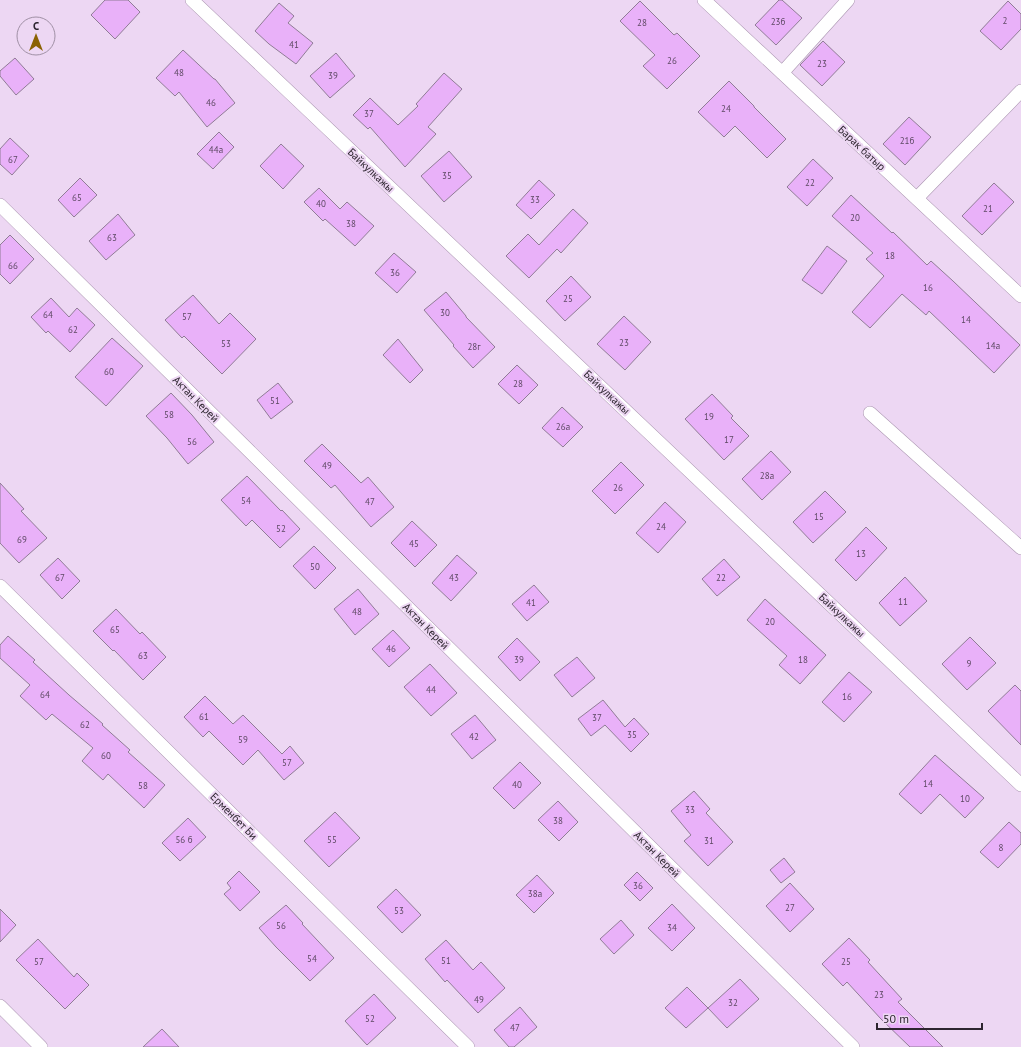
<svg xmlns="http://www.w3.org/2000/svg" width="1021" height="1047" font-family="'PT Sans',sans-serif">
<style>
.building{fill:#e9b1f9;stroke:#907c96}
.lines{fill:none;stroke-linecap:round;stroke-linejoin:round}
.street-casing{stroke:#ab96b1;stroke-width:14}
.street{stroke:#fff;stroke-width:13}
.labels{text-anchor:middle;stroke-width:4;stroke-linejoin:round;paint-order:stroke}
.number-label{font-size:9px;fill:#5c4862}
.street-label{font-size:11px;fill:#2d252f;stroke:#edd7f3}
</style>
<rect width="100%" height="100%" fill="#edd7f3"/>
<!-- building -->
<path class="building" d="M105 0H128L140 12 115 39 91 15Z
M779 0H782L802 18 776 45 755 25Z
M640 1 674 35 677 33 700 56 667 89 643 66 655 55 620 21Z
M1008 1 1021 14V29L1001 50 980 31Z
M279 3 294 16 288 23 313 43 296 64 269 44 255 31Z
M823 41 845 62 822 86 800 65Z
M183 50 214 79H215L235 103 207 127 179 92 175 96 156 78Z
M336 53 355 76 330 98 310 76Z
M15 58 34 79 16 95 0 76V71Z
M444 73 462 89 428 127 436 134 405 167 370 127 368 129 353 115 370 98 398 125 418 106 416 104Z
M729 81 754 106V107L786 139 767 158 735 126 724 137 698 112Z
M909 117 931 137 905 165 883 144Z
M219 132 234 147 213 169 197 154Z
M10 138 29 156 12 175 0 164V149Z
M281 144 304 166 283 189 260 166Z
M449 151 472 177 444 202 421 176Z
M813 159 833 178 807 206 787 187Z
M80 178 97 195 74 217 58 200Z
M539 180 555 195 531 219 516 205Z
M994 183 1014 202 982 235 962 216Z
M319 188 340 209 347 202 374 226 355 246 325 219 323 221 304 202Z
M851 195 892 233 893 232 927 265 931 261 953 281 1020 345 994 373 929 311 926 315 902 294 870 328 852 312 884 276 866 259 873 253 832 216Z
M573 209 588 223 561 253 557 249 529 278 506 256 528 234 539 245Z
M118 214 135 235 106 260 89 241Z
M10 235 34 259 10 284 0 274V245Z
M827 246 847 261 822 294 802 280Z
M394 253 416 272 397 293 375 273Z
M571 276 591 297 565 321 546 301Z
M446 292 466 316V317L495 347 473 368 453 346 454 345 424 310Z
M193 295 219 324 230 313 256 339 222 374 184 336 182 338 165 320Z
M51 298 69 317 77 308 95 325 70 352 48 331 46 333 31 317Z
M624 316 651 342 625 370 597 344Z
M112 338 143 366 106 406 75 377Z
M398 339 423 370 410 383 383 355Z
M517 365 538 385 519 404 498 384Z
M278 383 293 402 271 419 257 400Z
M171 393 192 415 214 442 188 464 167 438 146 416Z
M712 394 733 416 731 418 749 436 724 460 685 419Z
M562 407 583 427 563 447 542 428Z
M322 444 361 483 368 477 394 507 371 527 335 485 331 488 304 461Z
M771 451 791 472 762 500 742 479Z
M621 462 644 485 615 514 592 491Z
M247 476 281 511 282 510 300 529 280 548 252 520 246 526 221 500Z
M0 483 24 509 21 511 47 538 19 563 0 543Z
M825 491 846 512 813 543 793 522Z
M665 502 686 522 658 553 636 533Z
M412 521 437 545 415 567 391 543Z
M866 527 887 548 856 581 835 560Z
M314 546 336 568 315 589 293 566Z
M457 555 477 573 451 601 432 583Z
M58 558 80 581 62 599 40 575Z
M724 559 740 577 717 596 702 579Z
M905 577 927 601 900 626 879 603Z
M534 585 549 602 527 621 512 604Z
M358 589 379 614 355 635 334 609Z
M765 599 826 655 800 684 779 665 787 656 747 620Z
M116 609 140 634 142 632 166 657 143 680 114 650 113 651 93 631Z
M393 630 410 648 389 667 372 649Z
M8 636 35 660 33 662 69 695 103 724 102 725 130 750 128 752 165 785 144 808 108 774 103 780 82 761 93 748 52 714 46 720 20 696 30 685 0 658V645Z
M970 637 996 663 967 690 942 664Z
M517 638 540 662 520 681 498 657Z
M577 657 595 678 572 697 554 675Z
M430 664 457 693 431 716 404 687Z
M849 672 872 692 844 722 822 702Z
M1015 685 1021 691V745L988 711Z
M205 696 233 724 243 715 282 754 290 746 304 763 284 780 258 750 243 765 209 731 203 737 184 717Z
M603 700 625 727 634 718 649 734 631 752 605 725 591 736 578 719Z
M475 715 496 740 472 759 451 734Z
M935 755 984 798 965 818 940 794 921 814 899 794Z
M520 762 541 783 514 809 493 788Z
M694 791 710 809 706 813 733 842 708 866 684 841 691 835 671 811Z
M558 801 578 822 559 841 538 820Z
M335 812 360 838 329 867 304 841Z
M188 818 206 837 180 861 162 843Z
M1009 822 1021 833V844L998 868 980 852Z
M784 858 795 872 781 883 770 870Z
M239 871 260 892 240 911 224 894 231 888 227 883Z
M637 872 653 888 640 901 624 885Z
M537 875 554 893 534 913 516 895Z
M790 883 814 909 790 932 766 906Z
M396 889 421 915 402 933 377 907Z
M672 904 695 928 672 951 648 928Z
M286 905 303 923 302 924 334 958 310 981 276 947 259 928Z
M0 909 16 925 0 942Z
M621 920 634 935 614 954 600 939Z
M849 938 870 960 868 962 902 999 898 1002 943 1047H910L881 1019 847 982 843 986 822 964Z
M38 939 74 977 77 973 89 985 65 1009 16 960Z
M446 940 473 970 481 962 505 988 478 1013 447 980 445 982 425 959Z
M740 979 759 999 727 1028 708 1008Z
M687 987 708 1008 686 1028 665 1008Z
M374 994 396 1018 367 1045 345 1021Z
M520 1007 537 1027 514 1047H509L494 1030Z
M162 1029 179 1047H143Z"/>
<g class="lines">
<!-- street casing -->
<g class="street-casing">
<path id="street" d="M192 0 1021 785
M704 0 1021 296
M782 73 848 0
M917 198 1021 91
M0 205 853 1047
M870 413 1021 548
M0 586 468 1047
M0 1006 41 1047"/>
</g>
<!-- street -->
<use href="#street" class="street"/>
</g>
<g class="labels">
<!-- number labels -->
<g class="number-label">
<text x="1005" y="24">2</text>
<text x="778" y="25">23б</text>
<text x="642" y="26">28</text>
<text x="294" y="48">41</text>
<text x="672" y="64">26</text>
<text x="822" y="67">23</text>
<text x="179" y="76">48</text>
<text x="333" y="79">39</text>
<text x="211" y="106">46</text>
<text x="726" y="112">24</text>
<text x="369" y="117">37</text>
<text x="907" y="144">21б</text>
<text x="216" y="153">44а</text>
<text x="13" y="163">67</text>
<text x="447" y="179">35</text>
<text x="810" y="186">22</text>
<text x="77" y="201">65</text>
<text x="535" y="203">33</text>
<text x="321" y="207">40</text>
<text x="988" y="212">21</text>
<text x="855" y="221">20</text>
<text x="351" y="227">38</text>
<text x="112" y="241">63</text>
<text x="890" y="259">18</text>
<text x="13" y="269">66</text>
<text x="395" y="276">36</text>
<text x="928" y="291">16</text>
<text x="568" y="302">25</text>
<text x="445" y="316">30</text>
<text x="48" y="318">64</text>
<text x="187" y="320">57</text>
<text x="966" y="323">14</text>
<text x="73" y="333">62</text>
<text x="624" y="346">23</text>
<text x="226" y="347">53</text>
<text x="993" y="349">14а</text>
<text x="474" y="350">28г</text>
<text x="109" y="375">60</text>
<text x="518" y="387">28</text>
<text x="275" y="404">51</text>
<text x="169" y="418">58</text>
<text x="709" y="420">19</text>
<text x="563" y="430">26а</text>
<text x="729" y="443">17</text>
<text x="192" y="445">56</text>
<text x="327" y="469">49</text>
<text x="767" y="479">28а</text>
<text x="618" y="491">26</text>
<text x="246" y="504">54</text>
<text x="370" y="505">47</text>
<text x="819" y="520">15</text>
<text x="661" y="530">24</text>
<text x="281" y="532">52</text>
<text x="22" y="543">69</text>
<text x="414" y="547">45</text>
<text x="861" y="557">13</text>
<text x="315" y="570">50</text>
<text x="60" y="581">67</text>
<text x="454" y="581">43</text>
<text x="721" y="581">22</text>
<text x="903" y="605">11</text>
<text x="531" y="606">41</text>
<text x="357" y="615">48</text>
<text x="770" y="625">20</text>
<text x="115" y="633">65</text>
<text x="391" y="652">46</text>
<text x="143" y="659">63</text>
<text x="519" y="663">39</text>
<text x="803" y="663">18</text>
<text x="969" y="667">9</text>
<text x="431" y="693">44</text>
<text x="45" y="698">64</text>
<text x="847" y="700">16</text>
<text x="204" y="720">61</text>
<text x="597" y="721">37</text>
<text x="85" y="728">62</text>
<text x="632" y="738">35</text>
<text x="474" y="740">42</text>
<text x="243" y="743">59</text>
<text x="106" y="759">60</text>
<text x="287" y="766">57</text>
<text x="928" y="787">14</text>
<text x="517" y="788">40</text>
<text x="143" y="789">58</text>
<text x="965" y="802">10</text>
<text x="690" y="813">33</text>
<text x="558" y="824">38</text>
<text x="184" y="843">56 б</text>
<text x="332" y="843">55</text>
<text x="709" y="844">31</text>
<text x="1001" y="851">8</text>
<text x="638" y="889">36</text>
<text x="535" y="897">38а</text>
<text x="790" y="911">27</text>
<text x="399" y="914">53</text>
<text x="281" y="929">56</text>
<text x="672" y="931">34</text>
<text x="312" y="962">54</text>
<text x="446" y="964">51</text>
<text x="39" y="965">57</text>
<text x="846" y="965">25</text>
<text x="879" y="998">23</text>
<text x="479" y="1003">49</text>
<text x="733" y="1006">32</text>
<text x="370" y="1022">52</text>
<text x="515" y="1031">47</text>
</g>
<!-- street labels -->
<g class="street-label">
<text transform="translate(862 148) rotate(43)" y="4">Барак батыр</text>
<text transform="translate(371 170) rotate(43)" y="4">Байкулкажы</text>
<text transform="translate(607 392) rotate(43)" y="4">Байкулкажы</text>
<text transform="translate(196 399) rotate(45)" y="4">Актан Керей</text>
<text transform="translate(842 615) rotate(43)" y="4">Байкулкажы</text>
<text transform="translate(426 626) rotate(45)" y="4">Актан Керей</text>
<text transform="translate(234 816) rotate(45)" y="4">Ерменбет Би</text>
<text transform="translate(657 854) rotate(45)" y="4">Актан Керей</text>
</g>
</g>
<!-- north arrow -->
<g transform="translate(36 36)"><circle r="19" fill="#edd7f3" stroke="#a090a5"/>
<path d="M0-3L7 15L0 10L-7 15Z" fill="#8b6203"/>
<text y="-6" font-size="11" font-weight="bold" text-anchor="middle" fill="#2d252f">С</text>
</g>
<!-- scale -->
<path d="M877 1023v6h105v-6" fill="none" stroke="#2d252f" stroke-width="2"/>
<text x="883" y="1023" font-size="12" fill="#2d252f" stroke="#edd7f3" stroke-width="3" paint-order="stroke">50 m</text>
</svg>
